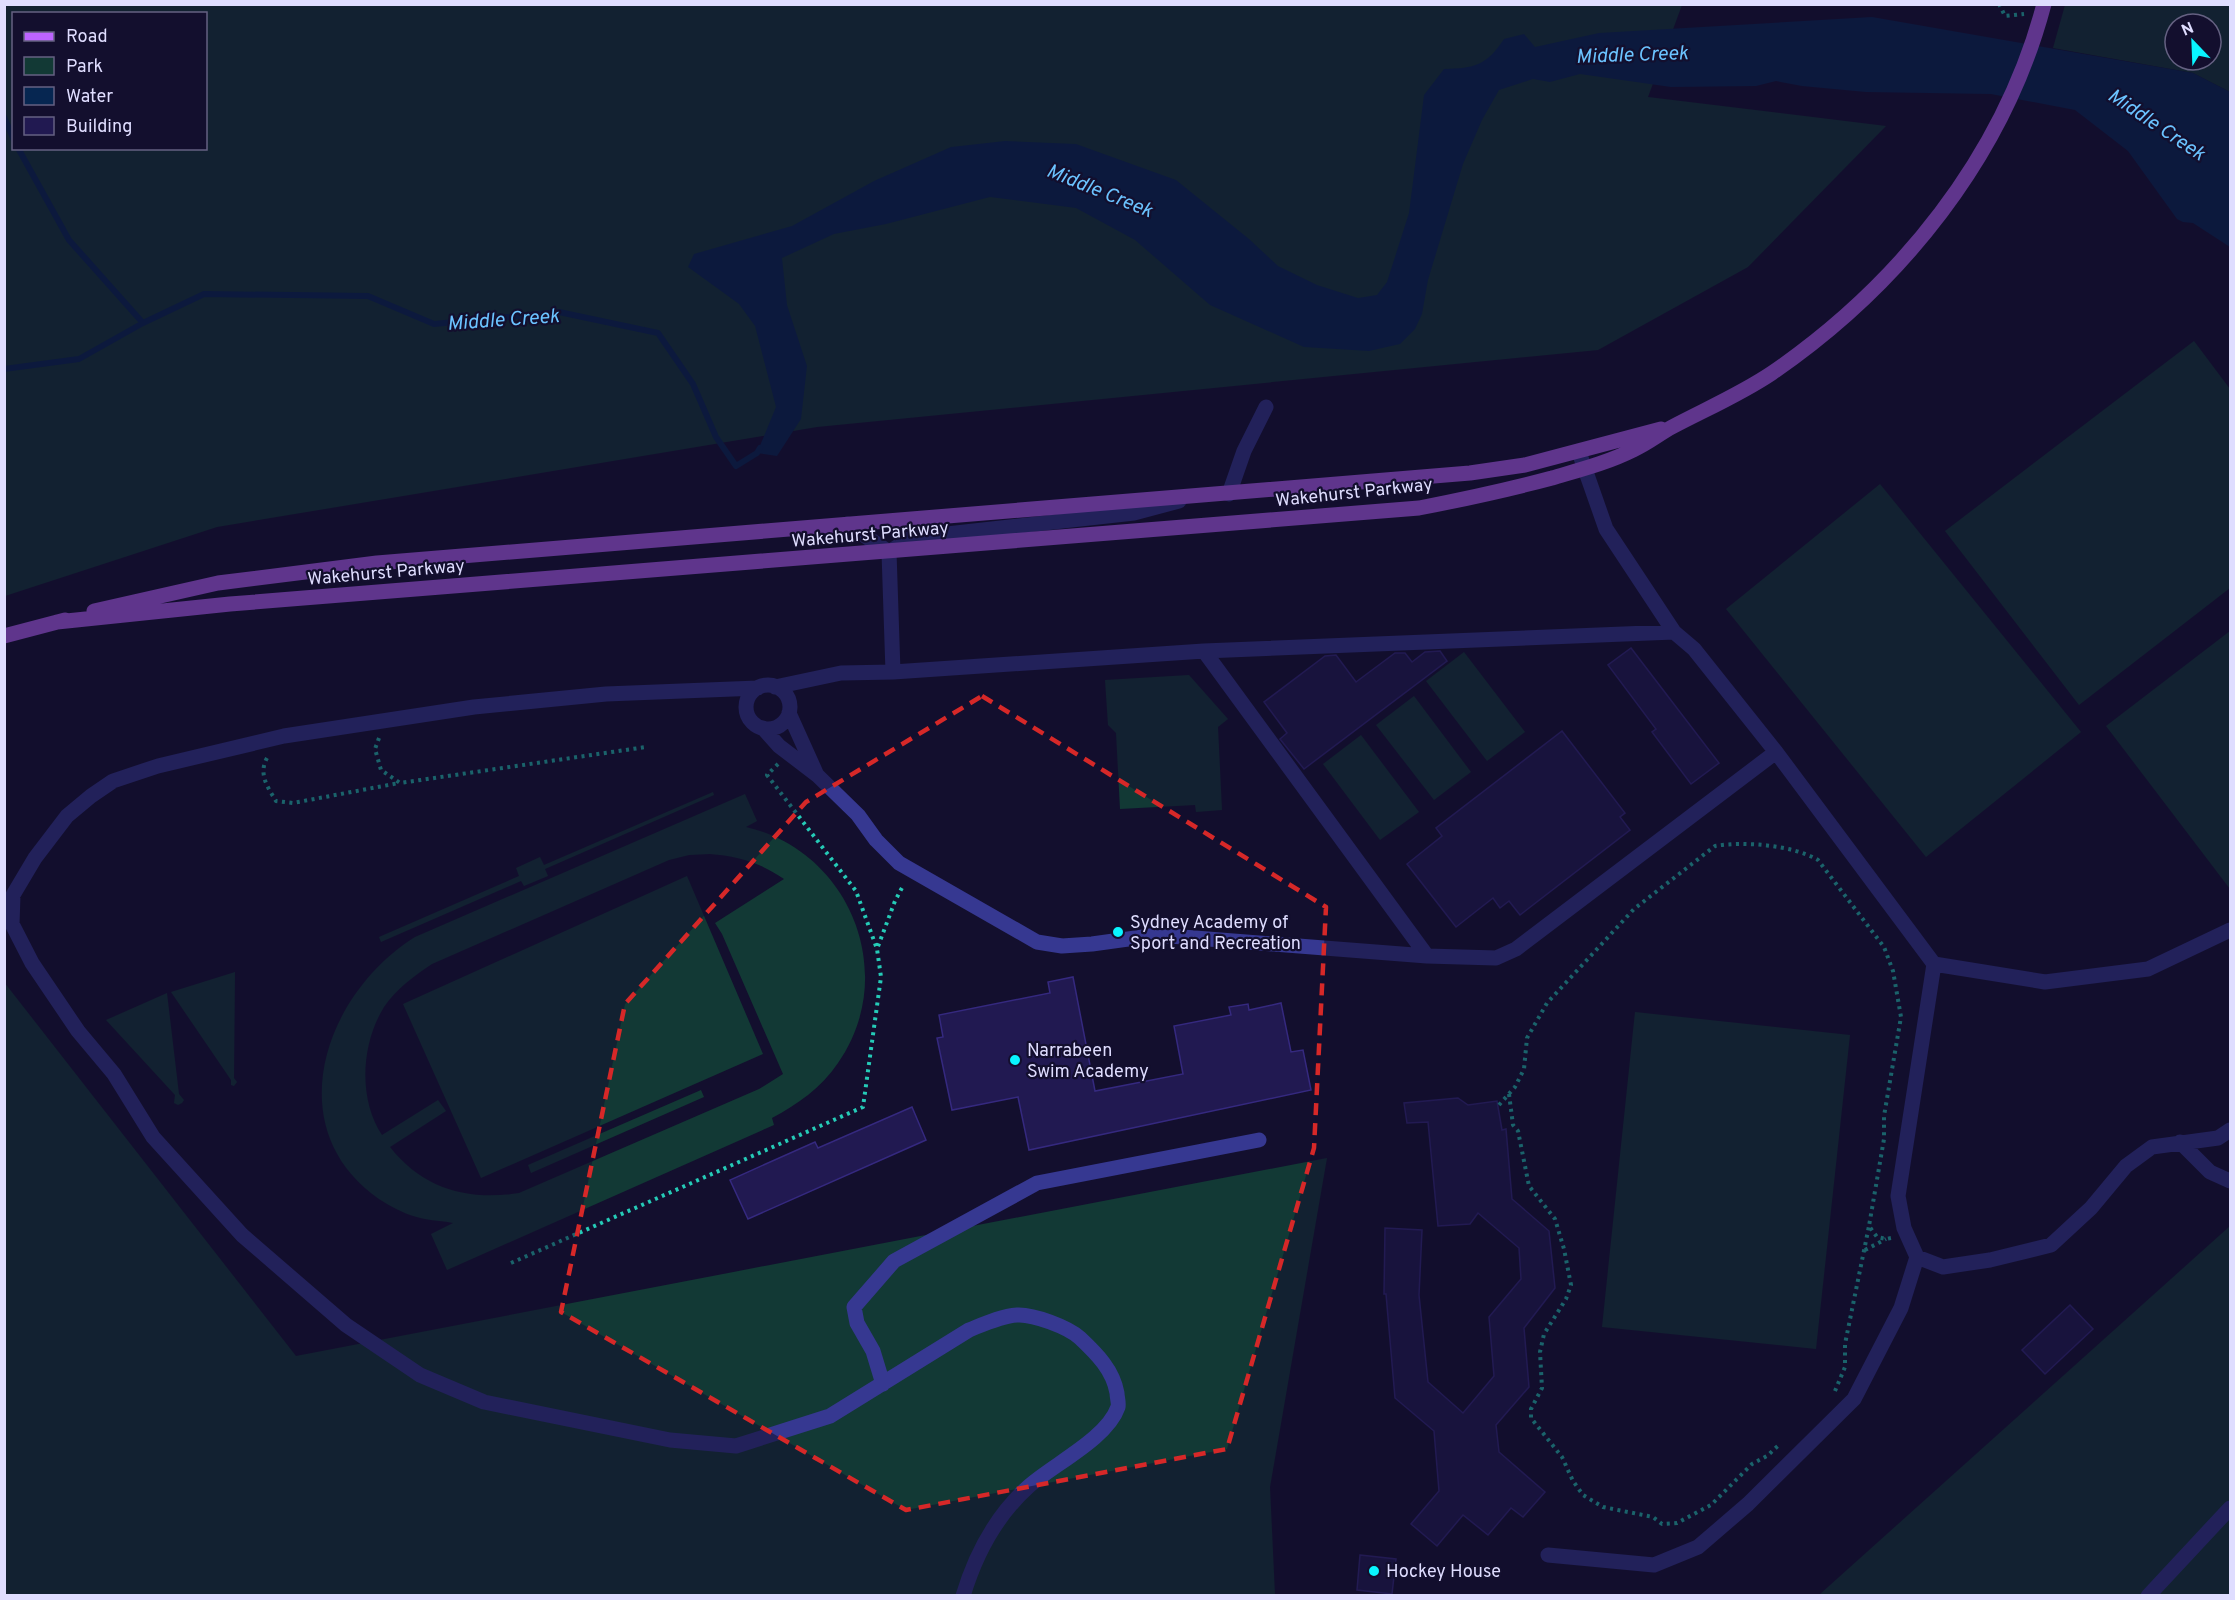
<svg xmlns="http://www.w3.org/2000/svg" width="2235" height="1600" font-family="Overpass,sans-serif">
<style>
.green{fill:#123935;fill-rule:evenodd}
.water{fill:#062651}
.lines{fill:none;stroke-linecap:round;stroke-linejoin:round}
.stream{stroke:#062651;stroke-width:6}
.building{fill:#211951;stroke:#35297f;stroke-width:1.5}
.path{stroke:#25cbb7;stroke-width:4;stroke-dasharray:3 4.5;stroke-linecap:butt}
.minor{stroke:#363891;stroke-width:15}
.major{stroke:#bc64ff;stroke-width:15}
.marked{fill:none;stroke:#d62828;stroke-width:4.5;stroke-dasharray:12 8;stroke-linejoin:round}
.poi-dot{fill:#09f5ff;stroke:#130f2e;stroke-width:2}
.labels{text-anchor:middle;stroke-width:4.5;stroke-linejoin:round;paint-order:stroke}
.street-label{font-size:18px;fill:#dfddff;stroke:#130f2e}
.poi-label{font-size:18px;fill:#dfddff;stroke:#130f2e;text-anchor:start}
.water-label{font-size:20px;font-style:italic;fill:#6bc3ff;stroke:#130f2e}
</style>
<rect width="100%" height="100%" fill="#130f2e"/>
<!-- green -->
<path class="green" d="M4 5H1682L1648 97 1886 126 1748 267 1598 350 817 427 217 527 5 596ZM14 14H206V148H14Z
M2065 5H2230V92L2193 73 2053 48ZM2175 24H2211V60H2175Z
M2194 341 2230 389V588L2079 705 1945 531Z
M1880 484 2081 732 1926 857 1726 609Z
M2230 631V889L2106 726Z
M1464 652 1525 732 1487 761 1426 681Z
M1189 675 1228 719 1218 727 1222 810 1196 812 1195 805 1120 809 1116 733 1108 725 1105 680Z
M1414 696 1471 772 1434 800 1376 725Z
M1361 735 1419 812 1380 840 1323 764Z
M713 792 714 795 545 869 548 876 524 886 521 881 381 942 379 937 519 876 516 868 540 857 544 865Z
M745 794 757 821 746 827C850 851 900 974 838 1063 821 1088 798 1104 772 1118L774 1125 447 1270 431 1234 453 1223C444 1221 435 1221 425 1219 413 1217 399 1211 387 1204 276 1136 321 996 415 937ZM710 854C738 856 761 863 784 879L715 923 722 934 783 1074 759 1089 519 1193C468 1201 423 1189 390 1147L446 1111 438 1100 382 1135C358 1099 361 1044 384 1007 396 989 414 976 432 964L669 860 689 855Z
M687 876 763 1054 481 1178 403 1004Z
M235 972 234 1078 237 1082 234 1086 231 1085V1080L171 992Z
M4 982 296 1356 1327 1158 1270 1487 1275 1595H5Z
M167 993 179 1094 184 1100 182 1103 178 1105 174 1103 175 1095 106 1020Z
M1635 1012 1850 1035 1816 1349 1602 1327Z
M701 1090 704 1097 531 1173 528 1165Z
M2230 1226V1595H1819Z"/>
<!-- water -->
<path class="water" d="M1872 17 2193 73 2230 92V247L2193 223 2183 222 2177 219 2128 151 2075 110 1991 94 1866 92 1802 86 1776 81 1756 86 1671 87 1580 74 1550 82 1533 79 1499 90 1482 120 1463 164 1428 280 1422 314 1415 329 1400 344 1369 351 1304 347 1210 305 1135 240 1076 208 990 197 886 224 834 234 782 258 787 305 807 366 801 419 777 456 757 453 776 407 755 326 739 304 688 267 694 254 792 226 874 181 951 147 1005 141 1076 144 1176 180 1249 239 1278 266 1317 285 1358 298 1377 295 1387 282 1409 213 1424 95 1444 69C1475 68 1486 66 1504 39L1524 34 1535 47 1599 33Z"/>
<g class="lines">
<!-- stream -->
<path class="stream" d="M4 117 14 140
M18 148 69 240 143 323
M4 369 79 359 143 323 204 294 368 296 434 324 559 312 658 333 693 384 716 437 736 466 757 453 760 448"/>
</g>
<!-- building -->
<path class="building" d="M1631 648 1719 763 1691 784 1652 732 1656 729 1608 665Z
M1440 651 1447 661 1304 769 1280 739 1287 733 1264 702 1325 656 1336 655 1356 682 1395 653H1405L1412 662 1425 652Z
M1562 731 1625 813 1620 817 1630 830 1520 915 1509 901 1500 908 1493 898 1456 927 1407 864 1442 836 1436 828Z
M1073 977 1095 1091 1183 1074 1174 1026 1231 1015 1229 1007 1248 1004 1249 1010 1281 1003 1291 1052 1303 1050 1311 1090 1029 1150 1018 1097 952 1110 937 1038 943 1037 939 1015 1050 993 1048 982Z
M1458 1098 1468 1105 1497 1101 1502 1130 1506 1129 1512 1199 1549 1231 1555 1288 1524 1328 1529 1387 1496 1425 1499 1452 1545 1492 1523 1517 1511 1508 1488 1535 1463 1515 1437 1546 1411 1524 1439 1491 1434 1431 1395 1398 1386 1294H1384L1385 1228 1422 1230 1419 1295 1428 1382 1463 1413 1494 1376 1489 1317 1521 1279 1519 1248 1478 1213 1470 1224 1438 1226 1428 1122 1407 1123 1404 1103Z
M912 1107 926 1140 748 1219 730 1180 815 1142 818 1148Z
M2070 1305 2093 1329 2045 1374 2022 1350Z
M1360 1555 1396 1559 1392 1594 1357 1590Z"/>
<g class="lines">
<!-- path -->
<path class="path" d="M1999 4 2005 16 2024 14
M379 738 375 749 381 770 400 783 646 747
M267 758C258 774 268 788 276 801L293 803 399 783
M778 764 767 775 856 891 877 949
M1509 1094 1513 1125 1518 1131 1529 1186 1555 1219 1564 1249 1571 1285 1566 1299 1544 1334 1540 1352 1542 1388 1531 1409V1418L1562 1457 1573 1481 1583 1495 1603 1507 1653 1517 1662 1524 1677 1523 1711 1505 1752 1464 1767 1456 1780 1444
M1499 1105 1515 1087 1524 1069 1527 1038 1547 1003 1634 909 1715 846C1743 841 1793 845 1818 860L1884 947 1893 971 1901 1017 1884 1116V1139L1869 1226 1877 1237 1886 1239 1891 1238
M1865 1250 1886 1239
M511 1263 863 1107 881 977 877 949 895 901 904 884
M1835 1391 1845 1367V1344L1869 1226"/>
<!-- minor -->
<path class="minor" d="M1579 452 1606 529 1674 632 1694 649 1776 752 1934 964 2045 982 2148 969 2230 930
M1229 494 1244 451 1266 407
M847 524 889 552
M889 552 911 538 1134 513 1179 501
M889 552 893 672
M1204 651 1427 956
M746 707a22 22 0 1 1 44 0a22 22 0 1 1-44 0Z
M775 687 841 673 893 672 1204 651 1674 632
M758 688 606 694 474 707 284 736 158 766 113 781 91 796 67 816 35 858 13 895 12 924 32 963 78 1031 114 1074 153 1137 242 1235 346 1325 420 1375 484 1402 670 1440 736 1446 830 1416 969 1330C984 1324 1001 1316 1017 1315 1033 1314 1068 1327 1080 1338 1097 1354 1113 1370 1117 1393 1117 1397 1119 1403 1118 1407 1107 1439 1052 1465 1028 1487 996 1516 975 1556 963 1596
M789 713 816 773
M763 728 779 746 817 775 858 815 876 840 899 863 1037 942 1062 946 1092 944 1157 935 1427 956 1496 958 1516 949 1776 752
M2180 1142 2210 1172 2230 1181
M1917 1257 1943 1267 1990 1260 2051 1245 2091 1208 2126 1166 2152 1147 2218 1138 2230 1130
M883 1384 873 1351 857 1323 854 1307 894 1261 1037 1183 1259 1140
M1548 1555 1654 1565 1698 1547 1748 1504 1854 1399 1901 1308 1917 1257 1904 1228 1898 1196 1934 964
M2148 1596 2230 1508"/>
<!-- major -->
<path class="major" d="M94 611 218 583 377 563 1470 473 1525 465 1661 429
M57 622 230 604 1419 508C1465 499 1507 490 1552 478 1579 470 1607 463 1633 450 1647 444 1659 434 1672 427 1706 409 1741 394 1772 373 1900 285 2004 156 2044 4
M4 636 65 620"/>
</g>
<!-- marked area -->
<path d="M0 0H2235V1600H0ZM982 696 1326 907 1314 1148 1227 1449 906 1510 561 1312 625 1004 806 802Z" fill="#130f2e" fill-opacity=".55" fill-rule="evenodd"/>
<path class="marked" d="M982 696 1326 907 1314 1148 1227 1449 906 1510 561 1312 625 1004 806 802Z"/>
<!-- markers -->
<g class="poi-dot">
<circle cx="1118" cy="932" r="6"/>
<circle cx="1015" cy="1060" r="6"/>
<circle cx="1374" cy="1571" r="6"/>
</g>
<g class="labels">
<!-- street labels -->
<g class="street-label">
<text transform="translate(1354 492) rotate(-6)" y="6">Wakehurst Parkway</text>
<text transform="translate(870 534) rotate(-5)" y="6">Wakehurst Parkway</text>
<text transform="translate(386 572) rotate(-5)" y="6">Wakehurst Parkway</text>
</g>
<!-- poi labels -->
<g class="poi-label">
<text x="1130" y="928">Sydney Academy of<tspan x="1130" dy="21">Sport and Recreation</tspan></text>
<text x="1027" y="1056">Narrabeen<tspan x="1027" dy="21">Swim Academy</tspan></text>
<text x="1386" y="1577">Hockey House</text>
</g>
<!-- water labels -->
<g class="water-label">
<text transform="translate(1632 54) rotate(-2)" y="7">Middle Creek</text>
<text transform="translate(2157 124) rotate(34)" y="7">Middle Creek</text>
<text transform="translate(1100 190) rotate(22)" y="7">Middle Creek</text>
<text transform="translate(503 319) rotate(-4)" y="7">Middle Creek</text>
</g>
</g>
<!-- border -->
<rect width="2235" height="1600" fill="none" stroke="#dfddff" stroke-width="12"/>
<!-- legend -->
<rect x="12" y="12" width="195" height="138" fill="#130f2e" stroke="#656182" stroke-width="1.5"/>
<rect x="24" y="32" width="30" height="9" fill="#bc64ff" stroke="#656182" stroke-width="1.5"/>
<text x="66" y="42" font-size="18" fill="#dfddff">Road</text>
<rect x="24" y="57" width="30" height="18" fill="#123935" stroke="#656182" stroke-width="1.5"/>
<text x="66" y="72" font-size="18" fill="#dfddff">Park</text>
<rect x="24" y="87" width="30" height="18" fill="#062651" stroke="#656182" stroke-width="1.5"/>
<text x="66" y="102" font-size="18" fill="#dfddff">Water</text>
<rect x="24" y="117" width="30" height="18" fill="#211951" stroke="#656182" stroke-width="1.5"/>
<text x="66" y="132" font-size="18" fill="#dfddff">Building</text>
<!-- north arrow -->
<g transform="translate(2193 42) rotate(337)"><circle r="28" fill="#130f2e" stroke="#656182" stroke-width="1.5"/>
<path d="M0-4.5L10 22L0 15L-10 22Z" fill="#09f5ff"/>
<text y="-9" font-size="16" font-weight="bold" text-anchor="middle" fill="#dfddff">N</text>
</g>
</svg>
